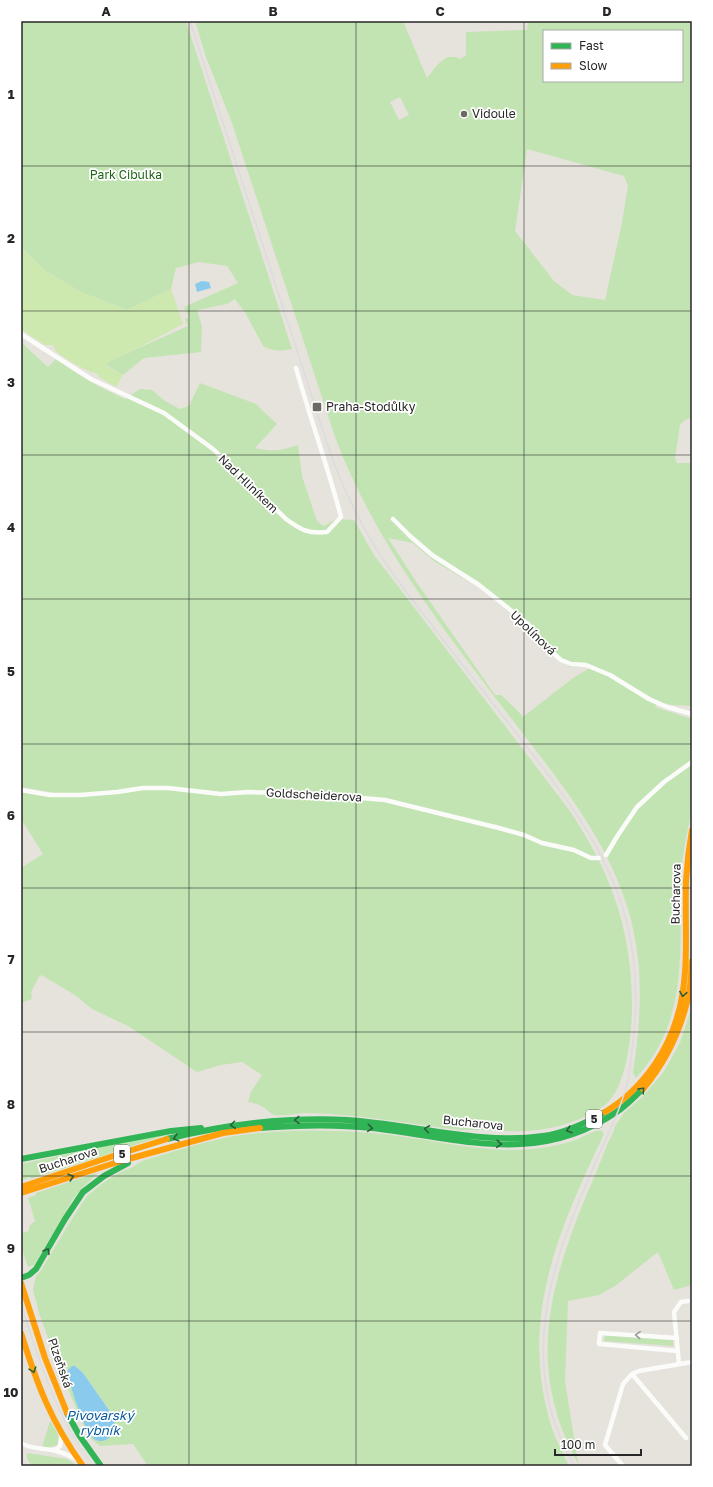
<svg xmlns="http://www.w3.org/2000/svg" width="713" height="1487" font-family="'Golos Text',sans-serif">
<style>
.green{fill:#c2e4b2;fill-rule:evenodd}
.pitch{fill:#cee9af}
.water{fill:#8acaed}
.lines{fill:none;stroke-linecap:round;stroke-linejoin:round}
.street{stroke:#fbfbfa;stroke-width:4.5}
.fast{stroke:#30b455;stroke-width:6}
.slow{stroke:#ff9f0a;stroke-width:6}
.tram{stroke:#dcdbde;stroke-width:1}
.rail{stroke:#dcdbde;stroke-width:1.5}
.oneway{stroke:#2b5f39}
.oneway2{stroke:#9c9c9b}
.grid{fill:none;stroke:#272727;stroke-width:1;stroke-opacity:0.55}
.poi-dot{fill:#6a6966;stroke:#fff;stroke-width:1.5}
.labels{text-anchor:middle;stroke-width:3.5;stroke-linejoin:round;paint-order:stroke}
.shield{fill:#fff;stroke:#686868;stroke-width:1}
.shield-label{font-size:11px;font-weight:bold;fill:#272727}
.poi-label{font-size:12px;fill:#272727;stroke:#fff;text-anchor:start}
.park-label{font-size:12px;fill:#1e6615;stroke:#fff}
.street-label{font-size:12px;fill:#272727;stroke:#fff}
.water-label{font-size:13px;font-style:italic;fill:#065a9c;stroke:#fff}
.neatline{fill:none;stroke:#272727;stroke-width:1.5}
.grid-label{font-size:13px;text-anchor:middle;font-weight:bold;fill:#272727}
</style>
<rect width="100%" height="100%" fill="#e6e3dc"/>
<!-- green -->
<path class="green" d="M21 21H186L292 349C282 351 273 352 263 346L246 314 235 299 227 304 197 310 202 327 201 352 144 358 123 375 106 365 110 361 188 326 185 319 189 317 184 307 238 283 227 266 199 262 176 268 171 289 127 310 81 292 44 270 21 247Z
M195 21H403L427 78 437 65 447 57H456L460 59 466 55V32L527 30 528 21H692V418C687 418 683 421 680 425L675 458 677 463H692V706L673 705 658 702 655 707 692 719C692 739 692 759 692 780 692 788 693 798 692 807 689 827 683 847 682 867 677 943 693 1016 636 1078L633 1073C642 1012 645 957 624 897 601 831 556 777 514 722 446 633 375 543 335 437L232 123 206 57ZM544 31H682V81H544ZM400 97 409 115 399 120 390 102ZM527 149 624 176 628 186 621 228 605 300 572 295 554 281 515 231ZM388 538 413 543 434 561 478 587 523 623 545 649 559 661 571 667H588V669L573 678 523 717 515 708 501 695H495L417 583Z
M21 340 26 347 48 367 56 359C78 375 100 388 125 399L140 389 152 390 165 401 180 409 189 406 200 383 256 404 277 424 255 448C272 452 280 451 298 445L302 476 317 521 324 526 336 519 354 520 374 555 387 572 567 807C610 869 632 929 632 1006 632 1033 627 1086 606 1104 600 1109 593 1113 586 1116 553 1132 520 1133 485 1130 477 1130 468 1130 460 1130 424 1126 388 1119 351 1116 335 1114 319 1113 303 1113 295 1114 284 1116 275 1115 270 1114 266 1108 261 1106 257 1103 252 1103 248 1102L251 1092 262 1075 242 1062 221 1065 197 1072 128 1026 92 1009 75 995 43 976 40 975 31 992 32 999 21 1003V868L43 854 21 819V792L61 794 21 787Z
M692 1007V1285L674 1290 658 1252 615 1286 599 1295 568 1301 565 1381 578 1463 581 1466H579C570 1448 561 1430 556 1410 535 1338 557 1268 584 1201 592 1182 600 1163 607 1145 610 1139 614 1131 615 1126L624 1113 642 1097 663 1073 680 1043Z
M601 1130 604 1134C562 1223 522 1309 547 1410 551 1430 560 1448 569 1466H148L133 1444 100 1446 88 1436 59 1368 39 1313 33 1290 36 1276 40 1272 70 1222 87 1196 107 1180 121 1172 133 1167 142 1161C169 1153 196 1144 224 1138 269 1129 326 1129 372 1133 421 1137 470 1151 519 1150 538 1149 556 1146 573 1141 582 1138 591 1131 601 1130ZM75 1366 83 1373 111 1413 114 1420 82 1417 69 1379 67 1371Z
M166 1135 31 1179 30 1177 23 1180 21 1178V1164L118 1143Z
M96 1173 97 1174 85 1185 73 1199 34 1265 28 1267 21 1246V1228L23 1233 29 1231V1226L35 1221 28 1198 36 1195V1193Z
M605 1335 673 1340V1346L604 1341Z
M50 1421C55 1429 61 1435 57 1445L48 1448 42 1447Z
M27 1453 67 1459 77 1466H32L27 1459Z"/>
<!-- pitch -->
<path class="pitch" d="M21 247 44 270 81 292 127 310 171 289 183 324 140 347 110 361 106 366 123 375 116 387 99 377V376L96 373C89 373 60 356 56 351 55 349 54 347 53 345H44L21 329Z"/>
<!-- water -->
<path class="water" d="M202 281 209 282 211 288 197 292 195 284Z
M72 1366H75L83 1373 111 1413C113 1417 114 1421 115 1425 115 1437 101 1447 92 1437 83 1427 70 1385 67 1371Z"/>
<g class="lines">
<!-- street -->
<path class="street" d="M21 334 91 379 164 413 213 449 286 519C301 530 308 534 327 532L341 517C328 467 310 418 296 368
M393 519 410 536 432 555 479 585 528 624 546 647 561 660 571 664 586 665 610 675 649 699 667 707 692 714
M21 790 50 795H80L117 792 143 788H168L221 794 248 792 315 794 385 800 499 828 524 835 542 843 574 850 591 858H599
M606 855 618 835 637 807 664 782 692 762
M677 1338 600 1333 599 1344 678 1351
M679 1364 674 1312 681 1302 688 1301
M632 1374 686 1438
M21 1443C30 1449 42 1448 52 1450 61 1452 69 1455 78 1460
M53 1450 57 1449 60 1446 62 1434
M623 1466 605 1445 623 1384 632 1374 639 1371 692 1362"/>
<!-- fast -->
<path class="fast" d="M260 1128C297 1125 335 1124 372 1128 460 1138 537 1167 618 1111 627 1105 635 1096 643 1089
M167 1139C227 1124 286 1117 347 1120 412 1124 478 1145 543 1136 565 1133 586 1123 605 1112
M21 1159 171 1131 201 1128
M21 1278 29 1275 36 1269 65 1219 83 1192 104 1176 128 1163
M67 1413 79 1435 101 1466"/>
<!-- slow -->
<path class="slow" d="M643 1089C665 1063 680 1032 688 998 691 986 691 973 692 961
M605 1112C625 1100 642 1083 655 1064 695 1005 684 947 686 881 687 864 689 847 692 830
M21 1187 116 1155 167 1139
M21 1193 121 1161 223 1133 260 1128
M21 1283 45 1358 67 1413
M21 1333C37 1384 51 1422 83 1466"/>
<!-- tram -->
<path class="tram" d="M21 1304C40 1362 56 1417 93 1466"/>
<!-- rail -->
<path class="rail" d="M190 21 329 449C344 492 364 532 390 570 428 621 467 671 506 720 554 782 605 842 626 919 638 965 638 1011 631 1058 630 1067 629 1078 626 1087 619 1115 605 1140 594 1166 560 1244 528 1324 551 1411 556 1430 565 1448 574 1466"/>
</g>
<!-- one-way arrows -->
<defs><path id="oneway-chevron" d="M-2-3.5L2.5 0L-2 3.5" fill="none" stroke-width="1.6" stroke-linecap="round" stroke-linejoin="round"/></defs>
<g class="oneway">
<use href="#oneway-chevron" transform="translate(683 994) rotate(99)"/>
<use href="#oneway-chevron" transform="translate(642 1090) rotate(-47)"/>
<use href="#oneway-chevron" transform="translate(297 1120) rotate(177)"/>
<use href="#oneway-chevron" transform="translate(233 1125) rotate(173)"/>
<use href="#oneway-chevron" transform="translate(370 1128) rotate(5)"/>
<use href="#oneway-chevron" transform="translate(427 1129) rotate(-172)"/>
<use href="#oneway-chevron" transform="translate(569 1130) rotate(163)"/>
<use href="#oneway-chevron" transform="translate(176 1138) rotate(165)"/>
<use href="#oneway-chevron" transform="translate(499 1144) rotate(4)"/>
<use href="#oneway-chevron" transform="translate(71 1177) rotate(-18)"/>
<use href="#oneway-chevron" transform="translate(47 1251) rotate(-59)"/>
<use href="#oneway-chevron" transform="translate(33 1370) rotate(72)"/>
</g>
<use class="oneway2" href="#oneway-chevron" transform="translate(638 1335) rotate(-176)"/>
<!-- grid -->
<path class="grid" d="M189 21V1466M356 21V1466M524 21V1466M21 166H692M21 311H692M21 455H692M21 599H692M21 744H692M21 888H692M21 1032H692M21 1176H692M21 1321H692"/>
<!-- markers -->
<g class="poi-dot">
<circle cx="464" cy="114" r="4"/>
<rect x="312" y="402" width="10" height="10" rx="2"/>
</g>
<g class="labels">
<!-- shield labels -->
<g class="shield">
<rect x="586" y="1110" width="16" height="18" rx="3"/>
<rect x="114" y="1145" width="16" height="18" rx="3"/>
</g>
<g class="shield-label">
<text x="594" y="1123">5</text>
<text x="122" y="1158">5</text>
</g>
<!-- poi labels -->
<g class="poi-label">
<text x="472" y="118">Vidoule</text>
<text x="326" y="411">Praha-Stodůlky</text>
</g>
<!-- park labels -->
<g class="park-label">
<text x="126" y="179">Park Cibulka</text>
</g>
<!-- street labels -->
<g class="street-label">
<text transform="translate(248 484) rotate(44)" y="4">Nad Hliníkem</text>
<text transform="translate(533 633) rotate(44)" y="4">Upolínová</text>
<text transform="translate(314 795) rotate(3)" y="4">Goldscheiderova</text>
<text transform="translate(676 894) rotate(-89)" y="4">Bucharova</text>
<text transform="translate(473 1123) rotate(6)" y="4">Bucharova</text>
<text transform="translate(68 1160) rotate(-18)" y="4">Bucharova</text>
<text transform="translate(60 1363) rotate(71)" y="4">Plzeňská</text>
</g>
<!-- water labels -->
<g class="water-label">
<text x="100" y="1420">Pivovarský<tspan x="100" dy="15">rybník</tspan></text>
</g>
</g>
<!-- border -->
<rect width="713" height="1487" fill="none" stroke="#ffffff" stroke-width="44"/>
<!-- legend -->
<rect x="543" y="30" width="140" height="52" fill="#ffffff" stroke="#a9a9a9"/>
<rect x="551" y="43" width="20" height="6" fill="#30b455" stroke="#a9a9a9"/>
<text x="579" y="50" font-size="12" fill="#272727">Fast</text>
<rect x="551" y="63" width="20" height="6" fill="#ff9f0a" stroke="#a9a9a9"/>
<text x="579" y="70" font-size="12" fill="#272727">Slow</text>
<!-- scale -->
<path d="M555 1449v6h86v-6" fill="none" stroke="#272727" stroke-width="2"/>
<text x="561" y="1449" font-size="12" fill="#272727" stroke="#ffffff" stroke-width="3" paint-order="stroke">100 m</text>
<rect x="22" y="22" width="669" height="1443" class="neatline"/>
<g class="grid-label">
<text x="106" y="16">A</text>
<text x="273" y="16">B</text>
<text x="440" y="16">C</text>
<text x="607" y="16">D</text>
<text x="11" y="99">1</text>
<text x="11" y="243">2</text>
<text x="11" y="387">3</text>
<text x="11" y="532">4</text>
<text x="11" y="676">5</text>
<text x="11" y="820">6</text>
<text x="11" y="964">7</text>
<text x="11" y="1109">8</text>
<text x="11" y="1253">9</text>
<text x="11" y="1397">10</text>
</g>
</svg>
